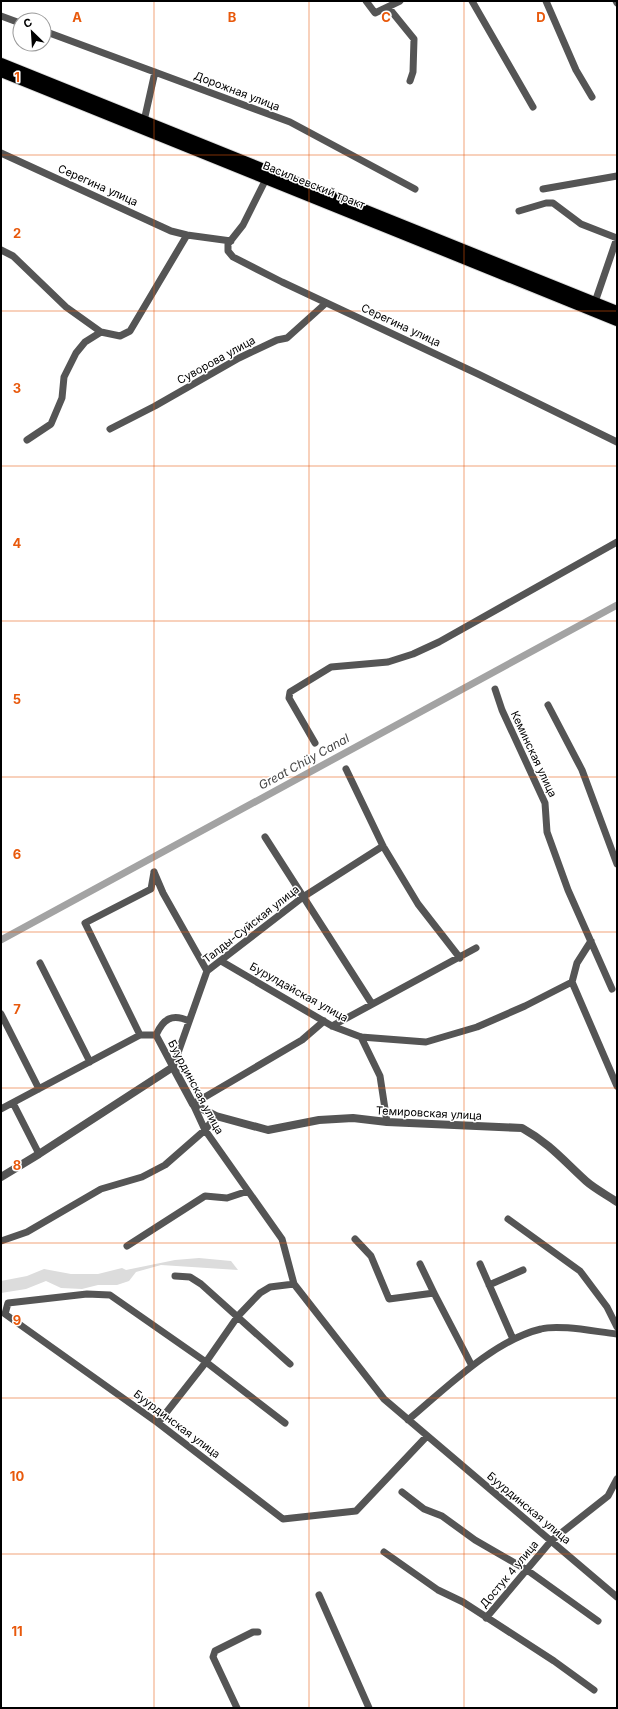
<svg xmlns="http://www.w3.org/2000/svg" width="618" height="1709" font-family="Inter,sans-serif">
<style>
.green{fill:#dcdcdc}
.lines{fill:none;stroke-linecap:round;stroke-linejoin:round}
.canal{stroke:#a3a3a3;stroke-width:7}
.primary-casing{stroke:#dbdbdb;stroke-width:12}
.minor{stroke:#555;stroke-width:7}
.tertiary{stroke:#555;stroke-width:8}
.primary{stroke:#000;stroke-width:10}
.grid{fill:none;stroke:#e8590c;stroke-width:1;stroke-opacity:0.55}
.labels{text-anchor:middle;stroke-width:3;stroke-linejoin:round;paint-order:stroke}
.street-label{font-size:11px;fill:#000;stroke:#fff}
.water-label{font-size:12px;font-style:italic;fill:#444;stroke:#fff}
.grid-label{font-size:13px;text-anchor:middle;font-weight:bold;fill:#e8590c;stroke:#fff;stroke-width:3;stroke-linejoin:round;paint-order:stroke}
</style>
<rect width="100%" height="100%" fill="#fff"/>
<!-- green -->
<path class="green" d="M199 1258 231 1261 238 1270 161 1265 136 1272 129 1281 117 1285H98L82 1289 61 1288 46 1281 26 1289 1 1293V1281L27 1276 44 1269 71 1274H98L122 1268 126 1270 175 1260Z"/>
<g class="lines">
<!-- canal -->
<path class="canal" d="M1 940 617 605"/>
<!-- primary casing -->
<g class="primary-casing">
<path id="primary" d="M1 63 617 311
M1 72 617 321"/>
</g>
<!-- minor -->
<path class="minor" d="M366 1 375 13 400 1
M472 1 533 107
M546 1 576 70 592 97
M616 1 617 3
M388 7 414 39 413 72 410 81
M1 16 20 23
M44 31 290 122 415 189
M144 121 155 72
M1 153 171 231 187 235 231 241
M266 179 243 225 228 244V251L233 257 282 282 478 374 617 442
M543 189 617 176
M519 211 546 203H553L581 224 617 238
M1 250 13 256 66 307 101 332
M595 302 617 238
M110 429 155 406 239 358 277 340 287 338 326 303
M27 440 51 424 62 398 64 377 76 353 85 342 101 332 120 336 130 331 187 235
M495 689 502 710 545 803 547 832 568 890 612 989
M548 705 582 770 617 864
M315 743 289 698 290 692 331 667 388 662 413 654 439 642 617 542
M346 769 383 846 418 904 460 958
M265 837 372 1004
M154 872 163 893 207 971
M591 941 577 963 572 982 617 1086
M221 961 332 1026 361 1037 426 1042 477 1027 525 1006 572 982
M40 963 90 1062
M1 1014 39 1089
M324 1021 302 1040 193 1104 205 1130 282 1239 294 1284 384 1399 617 1597
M332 1026 476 948
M140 1035 85 923 151 889 154 872
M156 1035C163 1019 172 1013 189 1021
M156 1035 173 1067
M361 1037 380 1076 387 1122
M173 1067 207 971 303 897 383 846
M13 1103 39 1154
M1 1109 140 1035H156
M508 1219 580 1271 607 1307 617 1327
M355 1239 371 1256 389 1299 434 1293
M1 1241 27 1232 101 1189 142 1177 165 1165 205 1130 216 1116
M127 1246 205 1196 227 1198 248 1191
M420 1264 434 1293 472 1366
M480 1264 513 1339
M175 1276 190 1277 201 1284 290 1364
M489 1285 523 1270
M408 1420C445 1389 494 1340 541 1329 559 1324 597 1332 617 1334
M158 1423 206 1362 238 1316 260 1293 270 1287 294 1284
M285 1423 206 1362 110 1295 87 1294 8 1303 5 1314 158 1423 283 1519 356 1511 427 1436
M402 1492 424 1509 442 1516 475 1540 527 1570 598 1621
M384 1552 438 1590 463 1602 554 1661 594 1690
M319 1595 369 1708
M486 1618 551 1541 608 1496 617 1479
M237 1708 213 1657 215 1651 253 1632H258"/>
<!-- tertiary -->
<path class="tertiary" d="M1 1177 39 1154 173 1067 193 1104 216 1116 268 1130 319 1120 353 1118 387 1122 522 1128C549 1143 564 1161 586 1181 595 1189 607 1195 617 1202"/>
<!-- primary -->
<use href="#primary" class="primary"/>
</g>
<!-- grid -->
<path class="grid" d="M154 1V1708M309 1V1708M464 1V1708M1 155H617M1 311H617M1 466H617M1 621H617M1 777H617M1 932H617M1 1088H617M1 1243H617M1 1398H617M1 1554H617"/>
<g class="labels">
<!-- street labels -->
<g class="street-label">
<text transform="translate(237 91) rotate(21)" y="4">Дорожная улица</text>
<text transform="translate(98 185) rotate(24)" y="4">Серегина улица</text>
<text transform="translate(314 185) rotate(22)" y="4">Васильевский тракт</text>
<text transform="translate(401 325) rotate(25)" y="4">Серегина улица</text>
<text transform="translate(216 360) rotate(-29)" y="4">Суворова улица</text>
<text transform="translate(534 754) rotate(65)" y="4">Кеминская улица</text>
<text transform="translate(251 924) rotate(-38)" y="4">Талды-Суйская улица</text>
<text transform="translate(299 992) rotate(29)" y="4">Бурулдайская улица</text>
<text transform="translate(196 1087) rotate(62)" y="4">Буурдинская улица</text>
<text transform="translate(429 1113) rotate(3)" y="4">Темировская улица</text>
<text transform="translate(177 1424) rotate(37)" y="4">Буурдинская улица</text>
<text transform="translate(529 1508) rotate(40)" y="4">Буурдинская улица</text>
<text transform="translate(509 1574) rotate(-50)" y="4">Достук 4 улица</text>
</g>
<!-- water labels -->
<g class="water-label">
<text transform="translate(304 762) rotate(-29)" y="4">Great Chüy Canal</text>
</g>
</g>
<g class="grid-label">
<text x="77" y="22">A</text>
<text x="232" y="22">B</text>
<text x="386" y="22">C</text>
<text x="541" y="22">D</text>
<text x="17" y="82">1</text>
<text x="17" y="238">2</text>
<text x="17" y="393">3</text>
<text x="17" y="548">4</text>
<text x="17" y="704">5</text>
<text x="17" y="859">6</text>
<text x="17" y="1014">7</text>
<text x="17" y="1170">8</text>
<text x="17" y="1325">9</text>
<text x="17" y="1481">10</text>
<text x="17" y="1636">11</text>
</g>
<!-- border -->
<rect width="618" height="1709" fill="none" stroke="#000000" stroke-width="4"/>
<!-- north arrow -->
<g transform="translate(32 32) rotate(335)"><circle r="19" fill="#ffffff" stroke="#999999"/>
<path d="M0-3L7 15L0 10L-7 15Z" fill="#000000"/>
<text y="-6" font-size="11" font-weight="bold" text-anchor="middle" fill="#000000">С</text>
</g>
</svg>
